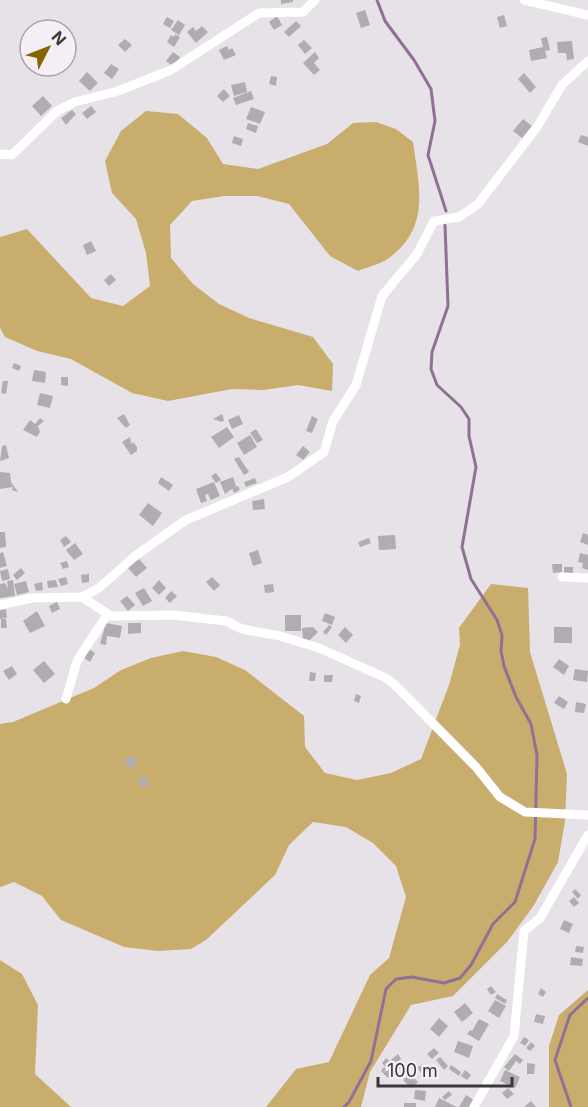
<svg xmlns="http://www.w3.org/2000/svg" width="588" height="1107" font-family="Inter,sans-serif">
<style>
.forest{fill:#c9ad6d}
.lines{fill:none;stroke-linecap:round;stroke-linejoin:round}
.stream{stroke:#907094;stroke-width:3}
.building{fill:#b1acb1}
.street{stroke:#fff;stroke-width:9}
</style>
<rect width="100%" height="100%" fill="#e7e2e8"/>
<!-- forest -->
<path class="forest" d="M146 111 178 114 207 138 223 164 258 169 327 144 353 123 376 122 396 129 413 142C419 186 431 227 389 258 381 264 367 267 358 271L330 256 289 204 257 196H224L192 201 170 225 171 258 193 284 219 304 249 318 313 337 333 364 332 391 298 385 264 390 232 389 168 401 132 393 71 359 37 351 5 337 0 328V237L27 229 91 298 123 306 150 286 146 253 136 219 112 193 105 161 121 131Z
M491 584 528 588 530 652 567 774 565 821 558 862 534 905 507 942 453 996 411 1005 370 1072 361 1107H266L296 1069 329 1062 370 975 389 958 406 897 396 866 373 843 346 827 313 822 289 845 275 875 206 940 191 949 158 951 124 947 61 920 42 896 14 882 0 887V724L13 722 94 688 121 670 151 658 183 651 216 657 245 670 304 716 305 747 325 773 357 780 391 773 421 759 449 685 460 645 459 628Z
M0 960 22 974 38 1005 35 1074 71 1107H0Z
M588 990V1107H549V1046L559 1015Z"/>
<g class="lines">
<!-- stream -->
<path class="stream" d="M377 0 385 21 414 60 431 89 435 121 428 155 446 211
M344 1107 349 1102 371 1061 386 989 396 979 412 977 444 983 460 978 471 965 493 924 515 902 535 839 537 755 531 724 516 697 504 666 501 651 502 635 497 620 471 579 462 547 476 467 469 436V419L461 407 437 385 431 369 432 352 448 306 445 225
M571 1107 555 1060 570 1015 588 998"/>
</g>
<!-- building -->
<path class="building" d="M281 0H293V2L281 4Z
M365 10 370 25 361 28 356 13Z
M504 15 507 26 500 28 497 17Z
M277 16 282 25 274 30 269 22Z
M167 17 174 21 170 28 163 24Z
M178 20 185 25 179 35 171 30Z
M296 21 301 26 289 37 284 32Z
M202 26 208 32 196 43 187 32 193 27 196 31Z
M175 34 180 37 174 47 167 42 171 35 174 37Z
M547 37 550 50 545 51 547 58 531 61 529 50 543 47 541 38Z
M125 39 132 45 125 52 118 45Z
M304 40 312 48 305 54 298 45Z
M572 41 574 59 567 60 566 53H558L557 42Z
M227 46 229 50 232 48 236 55 224 60 219 50Z
M173 52 180 57 174 67 166 61Z
M315 52 319 58 314 63 320 70 314 75 303 63Z
M111 64 119 69 112 79 104 73Z
M87 72 98 83 90 91 79 81Z
M524 73 536 87 530 93 518 79Z
M271 76 277 77 276 86 269 84Z
M245 82 247 92 234 96 231 85Z
M224 89 230 96 223 102 217 96Z
M251 91 254 99 236 105 233 98Z
M43 96 52 106 41 116 32 106Z
M91 106 96 112 87 119 82 113Z
M251 107 265 112 260 124 246 119Z
M72 110 76 114 66 125 61 118Z
M523 119 532 126 522 138 513 131Z
M248 123 258 126 256 133 246 129Z
M581 135 588 137V146L578 142Z
M234 136 243 139 241 146 232 143Z
M91 241 96 251 87 255 83 245Z
M111 274 116 280 109 286 104 280Z
M14 363 21 366 19 371 12 368Z
M34 370 46 372 45 383 32 381Z
M61 377H68V386L61 385Z
M3 381H8L6 394 1 393Z
M40 393 53 396 50 408 37 405Z
M124 414 130 425 126 428 117 418Z
M222 414 224 420 222 422 213 419Z
M239 415 243 424 232 429 228 420Z
M312 416 318 419 312 433 306 431Z
M40 418 44 421 38 426 40 432 37 437 23 430 30 420 35 424Z
M227 427 234 437 219 448 211 437Z
M256 429 263 440 257 443 250 433Z
M250 435 257 447 244 455 237 443Z
M130 437 131 444 133 442 137 447V451L131 455 122 442Z
M6 445 9 458 0 461 2 446Z
M303 446 310 452 303 460 296 455Z
M239 457 249 472 244 475 234 459Z
M0 472 10 473 11 482 18 492 12 490 13 487 0 489Z
M216 473 221 480 216 483 211 476Z
M161 477 173 485 169 491 158 483Z
M233 477 236 486 225 494 220 482Z
M255 478 257 483 246 487 244 482Z
M214 482 220 496 211 500 208 494 205 495 207 501 201 503 196 489Z
M238 486 240 490 234 493 232 488Z
M264 499 265 509 253 510 252 501Z
M148 503 162 513 153 526 139 515Z
M0 532H5L6 547 0 548Z
M583 533 588 535V545L580 542Z
M395 535 396 549 379 550 378 536Z
M66 536 71 542 64 547 60 540Z
M369 538 371 543 360 547 358 542Z
M75 543 83 554 74 560 66 550Z
M258 550 262 563 253 566 249 553Z
M3 552 7 566 0 568V553Z
M580 553 588 555V570L582 568 583 563 578 562Z
M139 559 147 568 136 577 128 568Z
M67 561 69 567 63 569 60 563Z
M552 564H562V572L553 573Z
M564 567H573V575L564 574Z
M21 568 25 573 17 580 13 575Z
M8 569 10 579 2 581 0 571Z
M89 574V582L82 583 81 575Z
M66 577 68 584 61 586 58 579Z
M212 577 220 585 214 591 206 582Z
M13 580 15 596 0 598V584L5 583 8 589 7 581Z
M56 580 58 587 48 588 47 581Z
M159 580 166 588 159 595 152 588Z
M26 581 29 592 17 595 14 584Z
M42 582 43 590 36 591 34 584Z
M273 584 274 592 265 593 264 585Z
M144 588 152 601 143 606 135 593Z
M171 591 177 596 170 603 165 598Z
M127 596 135 605 128 611 120 601Z
M57 602 60 609 52 613 49 606Z
M6 609 7 618 0 619V610Z
M37 611 45 626 30 633 23 621Z
M325 613 335 617 332 625 322 621Z
M285 615H301V631H285Z
M1 619H6L7 628H1Z
M106 623 122 626 120 638 107 636 106 645 100 644Z
M128 623H141V633L128 634Z
M329 625 332 627 326 635 323 632Z
M313 627 318 632 310 640 303 639 302 628Z
M345 627 353 635 346 643 338 635Z
M554 627H572V643H554Z
M89 649 95 653 90 662 84 658Z
M559 659 569 666 564 675 553 667Z
M44 661 55 674 44 683 33 670Z
M12 666 17 674 9 680 3 671Z
M575 669 588 671 587 682 573 680Z
M310 672 316 673 315 681H309Z
M324 675H333L332 682H324Z
M356 694 361 696 359 703 354 701Z
M559 696 568 702 564 709 554 703Z
M576 702 586 704 584 713 575 712Z
M132 755 138 762 130 769 124 762Z
M146 776 149 785 141 788 138 779Z
M575 889 581 895 578 899 572 892Z
M574 897 579 903 574 907 569 901Z
M564 920 573 924 569 933 560 929Z
M576 946 584 947 583 953 575 952Z
M571 957 583 959 582 966 570 965Z
M491 986 496 992 491 995 487 989Z
M541 988 546 992 543 997 538 994Z
M497 994 507 1000 505 1004 495 998Z
M495 1000 506 1006 499 1018 488 1011Z
M465 1003 473 1013 462 1022 454 1012Z
M536 1014 545 1016 543 1024 534 1022Z
M439 1018 448 1026 439 1037 430 1029Z
M479 1019 489 1024 479 1041 467 1034 470 1030 472 1031Z
M524 1037 529 1040 525 1046 520 1043Z
M458 1041 473 1046 469 1058 454 1052Z
M531 1042 535 1046 530 1051 526 1048Z
M434 1048 439 1053 432 1059 427 1054Z
M398 1054 401 1059 394 1064 391 1060Z
M515 1054 523 1060 520 1064 516 1061 509 1071 504 1067Z
M440 1057 448 1066 444 1070 436 1060Z
M386 1058 394 1066 389 1071 382 1063Z
M401 1061 404 1065 398 1070 395 1066Z
M527 1063 535 1064 534 1074H527Z
M422 1064 427 1070 422 1074 417 1068Z
M451 1065 461 1072 459 1076 449 1069Z
M384 1067 392 1074 388 1078 381 1071Z
M465 1070 471 1075 467 1080 461 1076Z
M505 1070 520 1077 515 1088 500 1081Z
M410 1074 418 1082 411 1088 403 1080Z
M508 1088 514 1094 507 1099 502 1093Z
M415 1090 426 1091 425 1101 414 1099Z
M449 1091 452 1095 445 1100 442 1097Z
M466 1095 474 1100 469 1107H459Z
M439 1098 457 1107H435Z
M531 1101 536 1107H524Z
M404 1103H416V1107H404Z"/>
<g class="lines">
<!-- street -->
<path class="street" d="M524 0 588 15
M0 154 12 155 57 111 75 102 118 91 171 70 259 13 303 12 315 0
M562 577 588 578
M82 597 99 588 135 556 186 520 288 477 324 452 333 421 356 385 382 296 417 254 434 221 459 217 478 204 537 127 562 85 588 61
M0 605 32 598 82 597 111 616 173 615 226 621 242 629 280 636 319 648 386 678 395 685 476 767 500 797 525 812 588 815
M66 699 77 661 107 615
M474 1107 514 1036 524 931 540 918 588 835"/>
</g>
<!-- north arrow -->
<g transform="translate(48 48) rotate(48)"><circle r="28" fill="#f5eff5" stroke="#aaa5aa" stroke-width="1.5"/>
<path d="M0-4.5L10 22L0 15L-10 22Z" fill="#866500"/>
<text y="-9" font-size="16" font-weight="bold" text-anchor="middle" fill="#393739">N</text>
</g>
<!-- scale -->
<path d="M378 1077v9h134v-9" fill="none" stroke="#393739" stroke-width="3"/>
<text x="387" y="1077" font-size="18" fill="#393739" stroke="#f5eff5" stroke-width="4.5" paint-order="stroke">100 m</text>
</svg>
